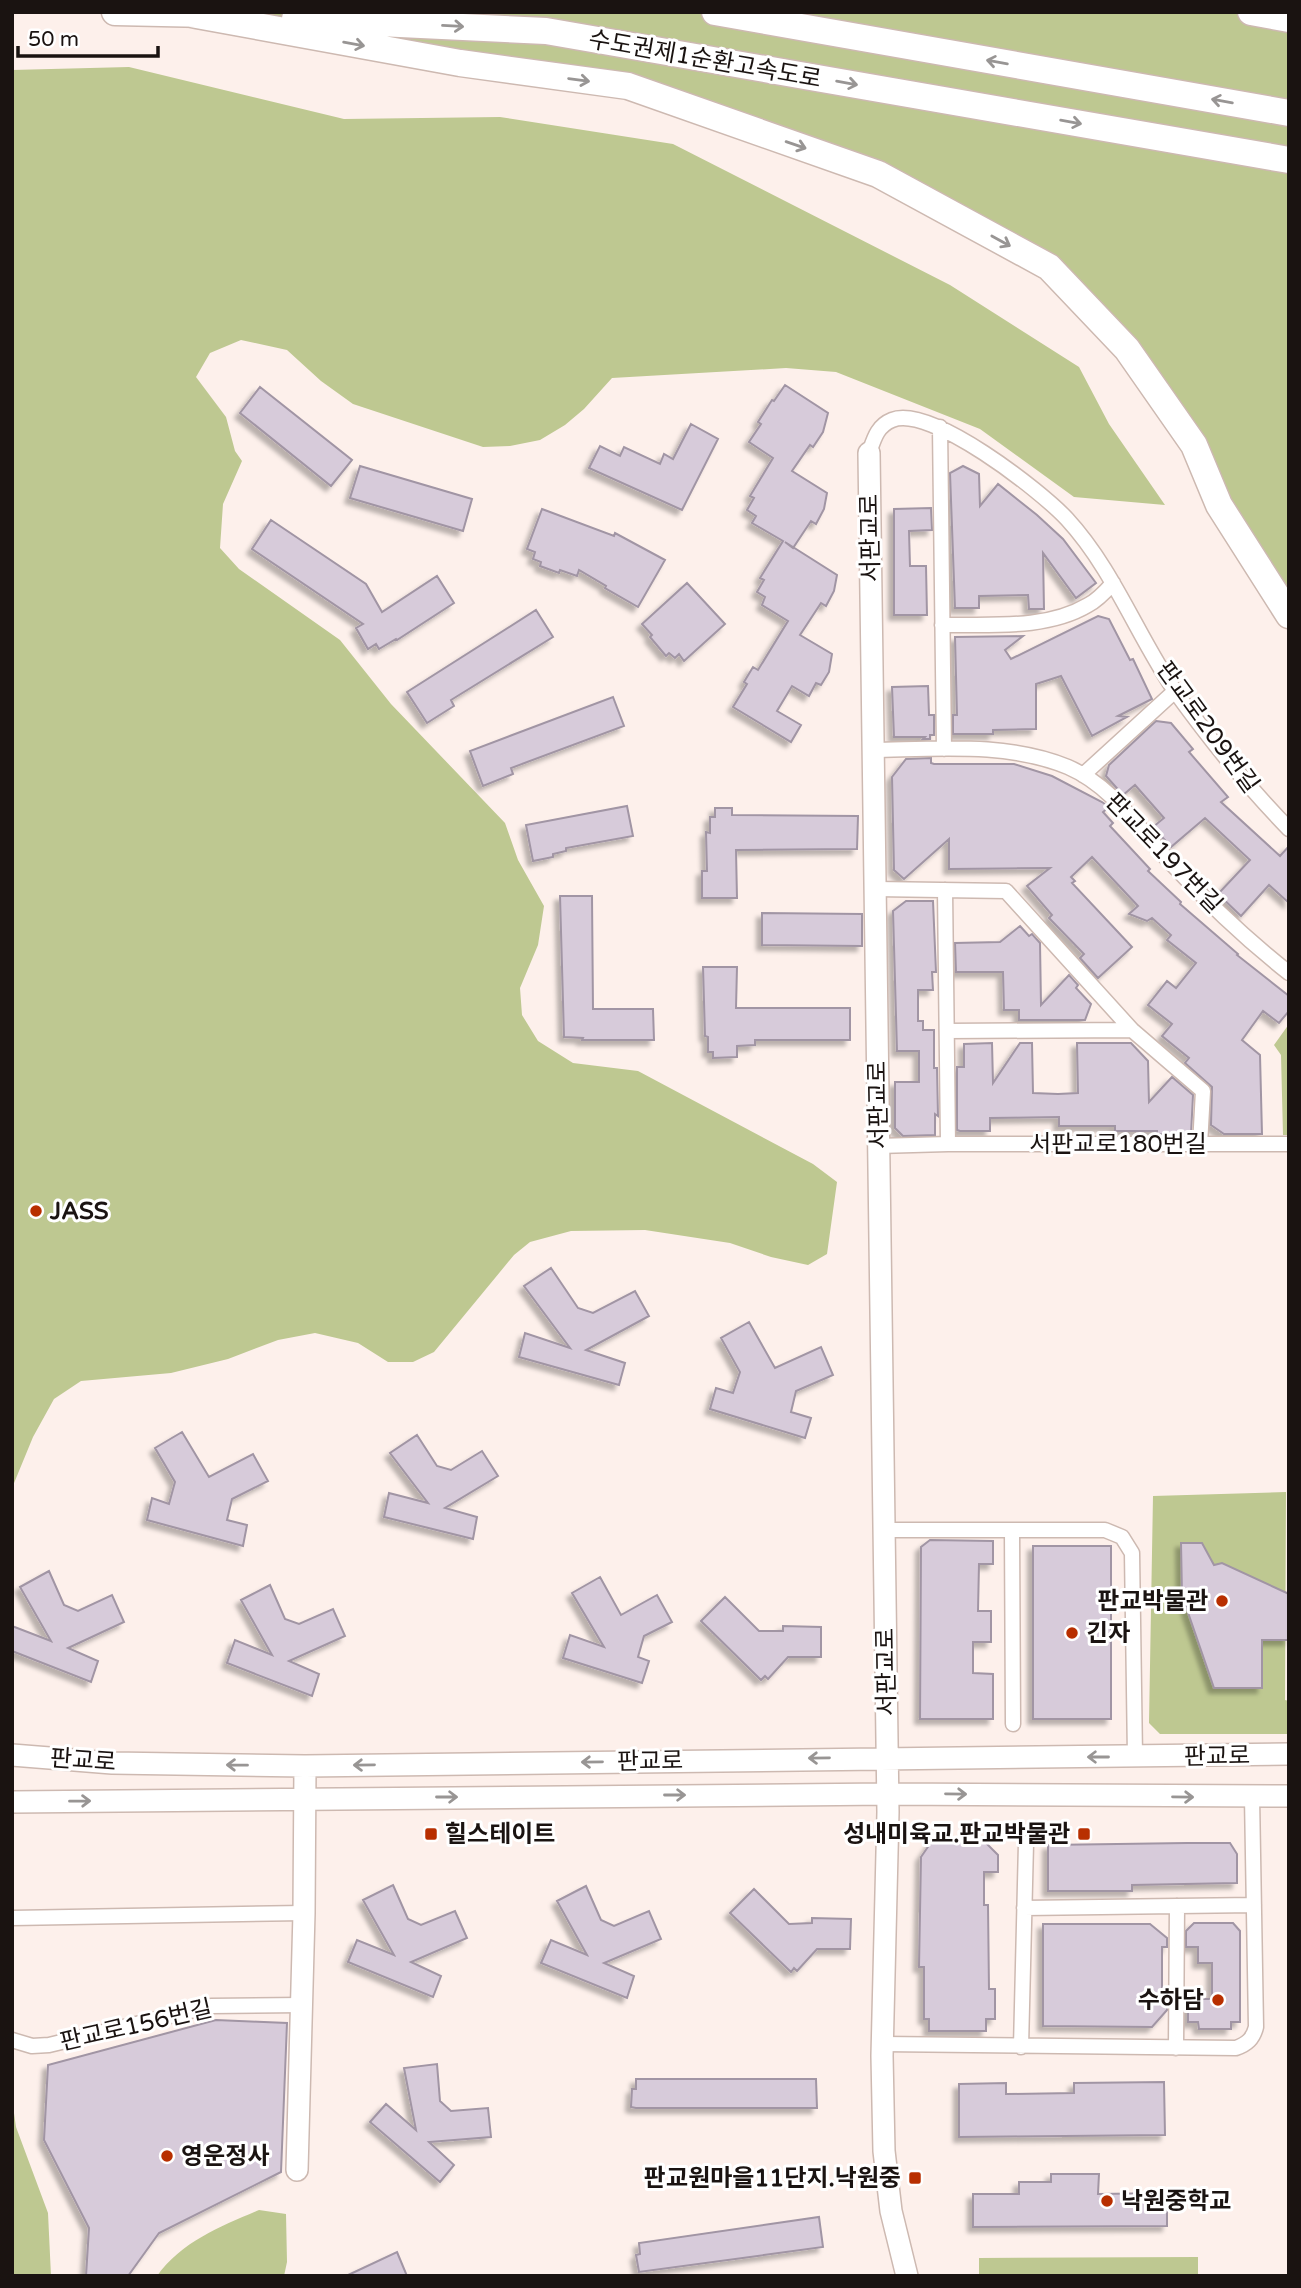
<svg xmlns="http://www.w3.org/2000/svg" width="1301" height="2288" font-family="'Varela Round','Noto Sans KR',sans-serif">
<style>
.green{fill:#bec891}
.building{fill:#d7cbda;stroke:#a195a4;stroke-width:2;filter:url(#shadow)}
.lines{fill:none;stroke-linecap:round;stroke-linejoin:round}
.street-casing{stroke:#cdb9b1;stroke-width:17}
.secondary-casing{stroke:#cdb9b1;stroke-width:24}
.highway-casing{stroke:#cdb9b1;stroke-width:29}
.street{stroke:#fff;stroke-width:14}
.secondary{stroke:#fff;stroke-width:21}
.highway{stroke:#fff;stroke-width:26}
.oneway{stroke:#989594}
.poi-dot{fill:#b82f00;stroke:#fff;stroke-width:2.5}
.labels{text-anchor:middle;stroke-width:6;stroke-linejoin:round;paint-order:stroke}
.street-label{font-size:24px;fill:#1a1311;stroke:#fff}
.poi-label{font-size:24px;font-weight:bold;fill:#1a1311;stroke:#fff;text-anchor:start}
</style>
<defs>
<filter id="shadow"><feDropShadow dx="-5" dy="5" stdDeviation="2" flood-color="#0004"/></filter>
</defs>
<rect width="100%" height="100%" fill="#fdf0eb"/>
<!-- green -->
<path class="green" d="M206 12H1289V615L1194 445 1049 267 878 174 628 86Z
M129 67 344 119 500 117 673 144 950 285 1079 367 1109 424 1165 505 1074 497 980 429 836 372 786 368 612 378 584 409 565 425 540 440 510 446 483 447 353 404 321 381 287 350 241 340 210 353 196 377 226 417 235 451 242 461 223 504 220 548 239 569 340 640 391 704 505 823 518 860 544 906 538 945 520 988 522 1015 538 1041 573 1063 638 1071 813 1164 837 1182 827 1254 808 1265 771 1257 730 1243 645 1230 571 1231 530 1242 514 1255 434 1352 413 1362H388L358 1343 315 1333 278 1340 228 1359 171 1373 81 1381 54 1399 33 1437 12 1488V70Z
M1289 1024V1135H1283L1281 1055 1274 1045Z
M1286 1492 1285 1700 1289 1701V1734H1160L1149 1723 1153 1496Z
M12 2099 16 2127 48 2213 51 2276H12Z
M259 2210 286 2214 287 2262 284 2276H157C182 2241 222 2226 259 2210Z
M1198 2257V2276H979V2258Z"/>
<!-- building -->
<path class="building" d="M785 385 828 413 823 432 813 447 810 445 792 471 827 493 824 509 816 524 811 521 793 548 785 542 837 575 834 591 826 606 821 603 800 635 832 654 829 672 821 685 816 683 809 696 792 686 777 711 801 725 791 742 733 707 747 684 744 682 753 667 758 670 788 621 762 605 765 597 757 592 764 580 760 578 783 541 752 523 756 516 747 510 754 498 750 496 773 458 749 442 761 424 758 422 772 400 774 401Z
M260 387 352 460 331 486 240 413Z
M691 424 718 439 682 510 589 468 600 446 620 456 624 447 660 464 664 454 673 459Z
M360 466 472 499 463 531 350 498Z
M963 466 979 474 980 506 998 484 1037 515 1063 539 1096 583 1076 598 1043 553 1044 609H1029L1028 595 979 596V608H955L950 473Z
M931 508 932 530 909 531 910 566H926L927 615H894V509Z
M542 509 614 536 615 533 665 560 638 607 605 588 606 586 579 570 577 576 560 570 559 573 540 566 541 562 533 559 535 552 527 549Z
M271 520 366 584 382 612 437 576 454 603 397 640 396 639 379 649 376 644 368 649 356 628 363 624 252 549Z
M687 583 725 624 684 661 679 654 675 658 669 653 666 656 650 637 652 635 642 624Z
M536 610 553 637 451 700 454 706 427 723 407 692Z
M1098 616 1109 619 1130 660 1133 659 1152 699 1118 716 1127 717 1092 736 1061 676 1036 684V729L993 730V734H953V715H957L955 637 1023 636 1005 650 1011 659Z
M928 686 929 715H934V735H930V739H923L925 737H894L892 687Z
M613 697 624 726 511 768 513 774 483 786 470 751Z
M1156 721 1171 723 1193 749 1189 752 1228 797 1221 802 1280 856 1289 846V903L1269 885 1241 916 1218 894 1250 860 1205 818 1171 847 1153 827 1164 818 1135 785 1123 795 1106 776 1109 765Z
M931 758V763L934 764H1014L1052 776 1102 802 1109 807 1103 812 1113 823 1110 826 1150 869 1148 871 1181 902 1180 904 1238 954 1237 955 1289 996V1011L1279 1023 1263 1011 1242 1040 1260 1055 1262 1134H1224L1211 1125 1212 1087 1185 1063 1189 1058 1162 1036 1172 1024 1148 1005 1167 981 1176 988 1196 963 1167 940 1171 935 1152 918 1147 921 1129 914 1138 906 1092 857 1071 877 1075 881 1072 883 1132 947 1098 978 1080 958 1084 954 1049 918 1052 915 1027 886 1050 868 949 869V839L904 879 894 870 892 777 906 759Z
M627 806 633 836 566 848V851L553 854V857L533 861 526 825Z
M715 808H732V815L858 816 857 849 736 850 737 898H702V871H707L706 832 710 833V817H715Z
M560 896H592L593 1009H653L654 1040H582L583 1038 564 1037Z
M906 901H933L936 972H932L933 990H918V1021H923V1030H934V1068H937L938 1116 935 1114V1135L903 1136 895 1128V1082H919V1051H897L893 911Z
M762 913 862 914V946L762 945Z
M1020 926 1029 936 1032 934 1040 943 1041 1005 1069 975 1078 985 1076 988 1091 1004 1085 1020H1019V1010H1004L1003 972H956L955 943 1000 942Z
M703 967H737L736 1008H850V1040H755V1045L737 1046V1057L713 1058V1052H708V1037L705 1036Z
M992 1043 993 1083 1020 1043H1032L1033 1093 1058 1094 1078 1093 1077 1043H1131L1148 1061 1149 1102 1172 1077 1193 1095 1191 1134H1157V1131H1115V1126H1059V1117L990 1118V1131H960L957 1130V1067H964V1044Z
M551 1268 578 1308 593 1313 635 1291 649 1316 586 1350 625 1363 619 1385 519 1357 525 1333 570 1348 524 1286Z
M749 1322 775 1368 821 1347 833 1375 796 1391 791 1412 811 1418 805 1438 710 1409 716 1388 733 1393 740 1372 721 1338Z
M182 1432 209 1477 253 1454 268 1481 232 1499 227 1520 247 1525 243 1546 147 1520 152 1498 169 1504 175 1482 155 1448Z
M417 1435 437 1466 451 1470 482 1451 498 1476 445 1508 477 1517 473 1539 384 1517 389 1493 428 1503 390 1453Z
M930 1540 993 1541V1564H979L978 1611H991V1642H973V1673L993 1674V1719H920L921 1547Z
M1181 1543H1202L1214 1565 1222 1563 1289 1594V1640H1262V1688H1214L1182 1595Z
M1033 1546H1111V1719H1033Z
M49 1571 64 1605 78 1611 112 1595 124 1622 68 1648 98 1661 91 1682 12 1651V1626L51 1641 20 1587Z
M600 1577 621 1615 657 1595 672 1622 644 1636 638 1657 649 1661 642 1683 563 1658 570 1635 604 1647 572 1593Z
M270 1585 285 1619 299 1624 333 1609 345 1636 289 1661 319 1674 312 1696 227 1663 235 1640 272 1655 241 1600Z
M725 1597 759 1631H783V1626L821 1627V1657H788L768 1679 765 1676 761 1680 701 1621Z
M932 1841 985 1842 998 1855V1872H984V1905H988L989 1989H995V2019H986V2031H929V2019H924V1967H919L921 1857Z
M1187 1843H1230L1237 1854V1883L1132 1885V1891H1048V1845Z
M393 1885 408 1919 421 1925 455 1911 467 1938 411 1962 441 1976 433 1997 348 1962 357 1940 394 1955 363 1900Z
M586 1886 601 1920 614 1926 649 1911 661 1939 604 1963 634 1976 627 1998 541 1963 551 1940 587 1955 557 1901Z
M754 1889 789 1924 812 1923V1918L851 1919 850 1949H817L797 1971 794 1968 791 1972 730 1913Z
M1194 1923H1233L1240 1931V2022H1231V2029H1199L1198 2022H1188V1999H1212V1963H1198V1947H1186V1931Z
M1043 1924H1150L1167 1938V1947H1162V1999H1167V2010L1152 2027 1043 2026Z
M216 2020 287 2023 281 2172 159 2233 128 2276H86L89 2228 44 2140 48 2065Z
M437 2064 440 2101 451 2111 488 2108 491 2137 429 2142 454 2165 440 2182 370 2122 386 2104 416 2130 404 2068Z
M636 2079H816L817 2108H636L631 2107 632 2089H636Z
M1164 2082 1165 2135 959 2137V2084L1006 2083V2094L1074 2093V2083Z
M1051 2174H1099L1098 2194 1167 2193V2226L973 2227V2194H1019V2182H1051Z
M819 2217 823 2247 639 2272 636 2255 640 2254 639 2243Z
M397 2252 407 2276H346Z"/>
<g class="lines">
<!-- street casing -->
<g class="street-casing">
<path id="street" d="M940 427 944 749
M869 453C874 439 877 426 892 420 930 404 1041 491 1067 519 1114 570 1138 638 1177 694 1211 741 1248 787 1289 829
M942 625C990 624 1046 630 1088 605 1098 600 1106 591 1113 583
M873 750C937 749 1008 742 1068 767 1114 787 1139 830 1172 864 1208 903 1247 940 1289 973
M1083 775 1175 691
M876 889 1006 891 1132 1030 1203 1091 1200 1145
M945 890 948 1144
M947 1031 1132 1030
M878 1146 948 1144H1289
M884 1530H1105L1122 1537 1132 1553 1135 1757
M1012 1530 1013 1724
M1024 1908 1254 1905
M12 1918 304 1913
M12 2040 32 2046 49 2045 211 2006 302 2005
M883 2044 1236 2048C1247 2044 1253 2039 1256 2027L1252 1797
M1021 2047 1026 1843
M1176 2048 1177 1906"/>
</g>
<!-- secondary casing -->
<g class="secondary-casing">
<path id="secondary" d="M869 453 888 1812 882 2056 884 2151 891 2211 907 2276
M12 1755 112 1763 305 1766 1289 1754
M12 1802 888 1794 1289 1796
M297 2170 304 1913 305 1766"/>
</g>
<!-- highway casing -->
<g class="highway-casing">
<path id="highway" d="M115 12 208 14
M715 12 1289 113
M1251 12 1289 19
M191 14 460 63 628 86 878 174 1049 267 1127 349 1194 445 1219 505 1289 615
M295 19 546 31 1289 160"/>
</g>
<!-- street -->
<use href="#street" class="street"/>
<!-- secondary -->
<use href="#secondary" class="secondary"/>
<!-- highway -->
<use href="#highway" class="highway"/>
</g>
<!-- one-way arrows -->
<defs><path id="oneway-shaft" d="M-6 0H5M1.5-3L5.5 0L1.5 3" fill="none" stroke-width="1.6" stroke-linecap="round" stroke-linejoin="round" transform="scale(1.75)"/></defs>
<g class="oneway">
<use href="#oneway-shaft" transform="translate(453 26) rotate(3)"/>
<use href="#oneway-shaft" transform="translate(354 44) rotate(10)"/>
<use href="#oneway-shaft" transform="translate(997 62) rotate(-170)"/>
<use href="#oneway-shaft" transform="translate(579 80) rotate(8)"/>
<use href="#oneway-shaft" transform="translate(847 83) rotate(10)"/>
<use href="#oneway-shaft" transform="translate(1222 101) rotate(-170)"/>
<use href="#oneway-shaft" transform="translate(1071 122) rotate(10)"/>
<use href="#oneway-shaft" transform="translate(796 145) rotate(19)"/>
<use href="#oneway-shaft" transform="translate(1001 241) rotate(29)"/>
<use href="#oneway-shaft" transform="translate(1098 1757) rotate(180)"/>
<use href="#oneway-shaft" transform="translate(819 1758) rotate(179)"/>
<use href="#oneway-shaft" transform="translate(592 1762) rotate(179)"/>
<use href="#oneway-shaft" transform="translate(237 1765) rotate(-179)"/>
<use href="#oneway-shaft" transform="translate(364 1765) rotate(179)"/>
<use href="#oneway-shaft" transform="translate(956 1794) rotate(1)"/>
<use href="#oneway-shaft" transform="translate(675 1795)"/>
<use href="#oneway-shaft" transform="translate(447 1797)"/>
<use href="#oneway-shaft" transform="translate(1183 1797) rotate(1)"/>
<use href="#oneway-shaft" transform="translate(80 1801) rotate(-1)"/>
</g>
<!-- markers -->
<g class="poi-dot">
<circle cx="36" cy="1211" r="7"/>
<circle cx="1222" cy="1601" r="7"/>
<circle cx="1072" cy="1633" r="7"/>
<rect x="424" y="1827" width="14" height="14" rx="3.5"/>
<rect x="1077" y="1827" width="14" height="14" rx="3.5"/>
<circle cx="1218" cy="2000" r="7"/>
<circle cx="167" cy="2156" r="7"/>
<rect x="908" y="2171" width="14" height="14" rx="3.5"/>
<circle cx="1107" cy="2201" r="7"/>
</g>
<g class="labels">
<!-- street labels -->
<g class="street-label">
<text transform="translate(705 59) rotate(10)" y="8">수도권제1순환고속도로</text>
<text transform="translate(870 538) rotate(-91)" y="8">서판교로</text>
<text transform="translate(1208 727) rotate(54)" y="8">판교로209번길</text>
<text transform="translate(1164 853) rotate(46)" y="8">판교로197번길</text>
<text transform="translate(878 1105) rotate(-91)" y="8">서판교로</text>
<text x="1118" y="1152">서판교로180번길</text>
<text transform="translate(886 1672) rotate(-91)" y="8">서판교로</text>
<text transform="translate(1217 1756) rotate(-1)" y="8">판교로</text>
<text transform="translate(83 1760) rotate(4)" y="8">판교로</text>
<text transform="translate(650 1761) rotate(-1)" y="8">판교로</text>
<text transform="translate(136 2025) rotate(-13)" y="8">판교로156번길</text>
</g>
<!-- poi labels -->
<g class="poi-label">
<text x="50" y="1219">JASS</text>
<text x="1208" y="1609" text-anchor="end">판교박물관</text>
<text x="1086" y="1641">긴자</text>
<text x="445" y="1842">힐스테이트</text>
<text x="1070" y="1842" text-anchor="end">성내미육교.판교박물관</text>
<text x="1204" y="2008" text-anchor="end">수하담</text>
<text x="181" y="2164">영운정사</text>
<text x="901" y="2186" text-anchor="end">판교원마을11단지.낙원중</text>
<text x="1121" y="2209">낙원중학교</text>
</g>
</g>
<!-- border -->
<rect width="1301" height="2288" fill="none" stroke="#1a1311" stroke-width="28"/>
<!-- scale -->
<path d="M18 46v10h140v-10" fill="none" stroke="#1a1311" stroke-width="3.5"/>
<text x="28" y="46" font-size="21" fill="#1a1311" stroke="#ffffff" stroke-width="5" paint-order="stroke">50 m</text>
</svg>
